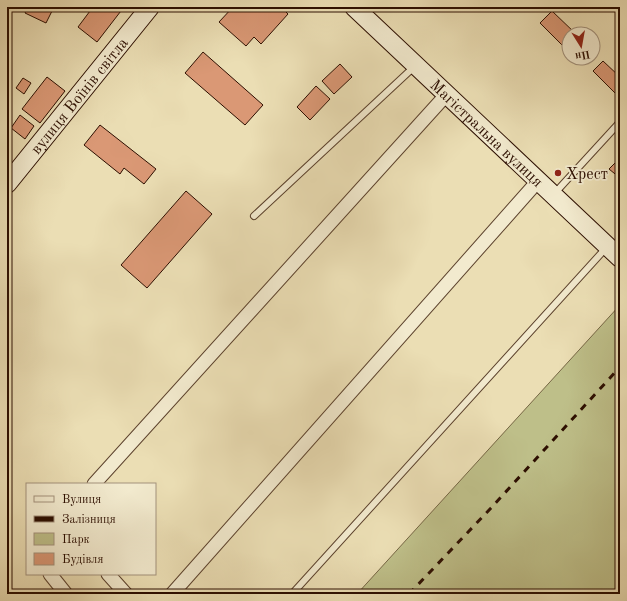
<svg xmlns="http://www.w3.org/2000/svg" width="627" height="601" font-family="'Old Standard TT',serif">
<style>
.green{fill:#bebf89;stroke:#756644}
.building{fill:#da9875;stroke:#2c0e00}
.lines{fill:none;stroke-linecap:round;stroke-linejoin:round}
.lane-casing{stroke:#5c422d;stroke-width:8}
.street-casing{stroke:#5c422d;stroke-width:15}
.secondary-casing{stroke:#2c0e00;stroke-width:20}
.lane{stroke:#f2eace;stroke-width:6}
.street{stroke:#f2eace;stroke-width:13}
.secondary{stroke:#f2eace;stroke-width:18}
.rail{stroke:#2c0e00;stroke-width:3;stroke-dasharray:7 7;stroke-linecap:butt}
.poi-dot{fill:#8f2418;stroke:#f2eace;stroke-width:1.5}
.labels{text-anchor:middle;stroke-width:3.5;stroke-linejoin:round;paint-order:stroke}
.street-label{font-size:16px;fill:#2c0e00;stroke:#f2eace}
.poi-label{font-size:16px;fill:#2c0e00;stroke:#f2eace;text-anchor:start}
</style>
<rect width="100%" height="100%" fill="#ebdeb4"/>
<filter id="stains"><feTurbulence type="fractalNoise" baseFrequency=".005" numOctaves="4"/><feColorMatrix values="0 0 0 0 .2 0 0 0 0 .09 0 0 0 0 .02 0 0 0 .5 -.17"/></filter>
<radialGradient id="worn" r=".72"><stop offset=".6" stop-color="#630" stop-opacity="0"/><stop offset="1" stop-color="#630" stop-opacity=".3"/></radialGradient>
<!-- green -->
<path class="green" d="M620 305V594H357Z"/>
<!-- building -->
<path class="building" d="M28 7H54L46 23 25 13Z
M93 7H124L97 42 78 27Z
M233 7H281L288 14 261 44 254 37 246 46 219 22Z
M552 11 576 34H569V43L564 47 540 23Z
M203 52 263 105 245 125 185 73Z
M603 61 620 77V90L616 94 593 71Z
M340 64 352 77 334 94 322 81Z
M47 77 65 91 40 123 22 109Z
M23 78 31 83 24 94 16 88Z
M316 86 330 99 310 120 297 107Z
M20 115 34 126 25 139 11 128Z
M100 125 156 169 144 184 124 168 120 174 84 145Z
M617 161 620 163V178L609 169Z
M186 191 212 214 147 288 121 265Z"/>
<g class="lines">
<!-- lane casing -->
<g class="lane-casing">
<path id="lane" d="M554 194 620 122
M254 216 415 66
M292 594 606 248"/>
</g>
<!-- street casing -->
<g class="street-casing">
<path id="street" d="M94 484 447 94
M50 574 66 594
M108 574 126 594
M172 594 538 181"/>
</g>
<!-- secondary casing -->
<g class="secondary-casing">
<g id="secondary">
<path id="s1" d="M354 7 620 258"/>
<path id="s2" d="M7 184 150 7"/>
</g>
</g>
<!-- lane -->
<use href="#lane" class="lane"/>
<!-- street -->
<use href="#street" class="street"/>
<!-- secondary -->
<use href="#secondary" class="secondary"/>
<!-- rail -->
<path class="rail" d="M409 594 491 508 620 367"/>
</g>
<!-- markers -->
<circle class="poi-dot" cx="558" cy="173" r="4"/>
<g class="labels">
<!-- street labels -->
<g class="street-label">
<text dy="6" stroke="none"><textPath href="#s2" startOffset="114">вулиця Воїнів світла</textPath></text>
<text dy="6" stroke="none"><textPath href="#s1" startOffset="183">Магістральна вулиця</textPath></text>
</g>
<!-- poi labels -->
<g class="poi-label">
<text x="566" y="179">Хрест</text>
</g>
</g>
<!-- margin -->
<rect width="627" height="601" fill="none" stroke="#ebdeb4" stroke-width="24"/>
<rect x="8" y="8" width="611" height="585" fill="none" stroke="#2c0e00" stroke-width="2"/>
<rect x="12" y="12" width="603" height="577" fill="none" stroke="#2c0e00"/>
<!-- legend -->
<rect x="26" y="483" width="130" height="92" fill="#f2eace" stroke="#a3927c"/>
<rect x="34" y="496" width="20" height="6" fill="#f2eace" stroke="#a3927c"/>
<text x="62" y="503" font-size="12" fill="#2c0e00">Вулиця</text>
<rect x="34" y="516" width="20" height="6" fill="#2c0e00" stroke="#a3927c"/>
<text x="62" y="523" font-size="12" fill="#2c0e00">Залізниця</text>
<rect x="34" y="533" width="20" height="12" fill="#bebf89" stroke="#a3927c"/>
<text x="62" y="543" font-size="12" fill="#2c0e00">Парк</text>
<rect x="34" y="553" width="20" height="12" fill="#da9875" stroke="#a3927c"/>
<text x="62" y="563" font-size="12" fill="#2c0e00">Будівля</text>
<!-- north arrow -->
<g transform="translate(581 46) rotate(169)"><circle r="19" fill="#f2eace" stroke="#a3927c"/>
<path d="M0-3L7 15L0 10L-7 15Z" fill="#8f2418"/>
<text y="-6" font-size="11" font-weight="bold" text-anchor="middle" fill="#2c0e00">Пн</text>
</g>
<rect width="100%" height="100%" filter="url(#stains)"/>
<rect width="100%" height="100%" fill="url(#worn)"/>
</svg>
